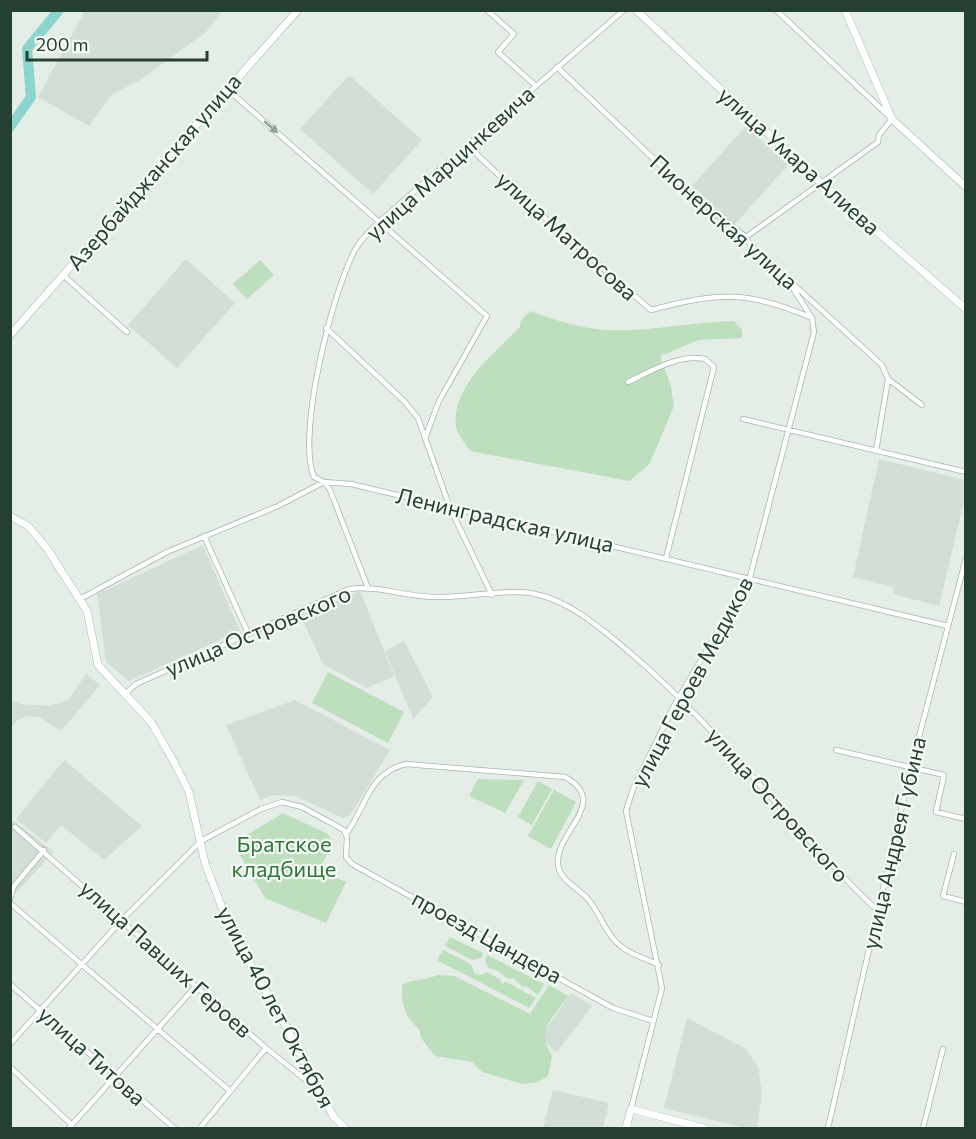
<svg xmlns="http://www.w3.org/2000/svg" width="976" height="1139" font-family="Commissioner,sans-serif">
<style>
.built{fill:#d2ded6}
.green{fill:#bddfbe}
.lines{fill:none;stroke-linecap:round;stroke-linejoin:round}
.river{stroke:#8cd4ce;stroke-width:10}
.street-casing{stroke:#a6b6ad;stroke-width:6}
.secondary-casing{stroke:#a5bdaf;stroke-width:8}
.street{stroke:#fff;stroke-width:4.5}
.secondary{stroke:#fff;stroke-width:7}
.oneway{fill:#91a098}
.labels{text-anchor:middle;stroke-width:4.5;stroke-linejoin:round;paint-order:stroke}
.street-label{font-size:22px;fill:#234032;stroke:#f5faf6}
.park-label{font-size:22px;fill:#2c7838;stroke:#f5faf6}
</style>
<rect width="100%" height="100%" fill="#e4eee7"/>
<!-- built -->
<path class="built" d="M85 11V10L222 11 206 32 140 80 111 95 89 126 38 97Z
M349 75 422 140 373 194 300 129Z
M746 126 788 165 734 225 692 186Z
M186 259 235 303 177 368 128 325Z
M879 459 965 480V497L939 606 893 594 894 587 853 577Z
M203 545 240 631 129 681 106 662 97 594Z
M360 591 394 676 367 688 323 664 300 615Z
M404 641 433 697 413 719 385 651Z
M86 674 100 685 61 731 39 717 27 716 17 720 11 729V701L21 704 50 706 68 700Z
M295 700 390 750 350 816 343 818 295 796 273 795 260 800 226 725Z
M64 760 142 826 104 860 61 825 46 843 16 819Z
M10 818 54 852 12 897 10 896Z
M571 993 592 1006 557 1052 544 1042 545 1030Z
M687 1018 746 1049 758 1067 762 1092 757 1128H745L664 1108Z
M553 1090 609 1103 603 1128H543Z"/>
<!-- green -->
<path class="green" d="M260 260 274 275 247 299 233 284Z
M530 311C555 320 579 328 606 330 649 332 692 322 734 321L742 330V338L699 340 660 356 671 386 674 406 650 463 630 481 470 451C466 444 457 434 456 427 451 386 495 353 520 327L521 320Z
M328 672 404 712 388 743 312 703Z
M478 779 524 780 505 813 469 796Z
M538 781 552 789 532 825 518 817Z
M554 790 576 802 551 849 528 836Z
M283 813 328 834 332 845 319 870 346 882 326 923 265 898 240 855 237 841Z
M450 937 483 953 481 958 472 960 445 946Z
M443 950 471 964 475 974 483 975 486 972 500 979 502 984 506 982 536 998 529 1008 437 960Z
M487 955 544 984 538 995 526 986 523 987 513 978 508 979 498 971 488 968 485 960Z
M438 975 454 976 530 1014 549 985 568 996C553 1019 535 1029 552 1056L548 1076 538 1082 522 1084 482 1072 472 1062 435 1056 421 1038 420 1031 407 1015 402 1000V985C414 979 426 980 438 975Z"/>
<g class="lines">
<!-- river -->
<path class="river" d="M10 127 31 97 27 49 59 10"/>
<!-- street casing -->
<g class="street-casing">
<path id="street" d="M487 10 514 34 498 52 536 86
M557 67 694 197 746 237 750 245 882 365 888 379 922 405
M227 89 487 316 439 401 425 438
M467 145 537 211 651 310C719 292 747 290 812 318
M746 237 878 142 879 135 892 119 776 10
M63 275 127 332
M326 328 404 401 418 418 450 508 492 595
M628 382C651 371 678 354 705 359L714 367 666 558
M743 419 966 472
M876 451 888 379
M204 536 248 633
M368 588 330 490 324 482 314 477C296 435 333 290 355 250 361 239 371 230 379 222L624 10
M80 599 167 552 278 506 324 482 351 484 948 626
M126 693 136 684 349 589C378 585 406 597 435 597 464 598 508 588 535 594 570 601 600 628 627 650 721 729 791 829 879 912
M836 750 944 775 936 812 966 819
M15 827 266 1048 317 1089
M346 834C367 806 368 773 406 764L565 777C611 802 555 832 558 864 559 880 577 887 587 898 600 912 606 936 622 947 632 955 647 959 659 965
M954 854 943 896 966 902
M10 899 14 886 44 850
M10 903 230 1091
M10 984 174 1128
M10 1044 121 921 201 841 261 809 282 802 302 807 344 830 347 837 346 857 352 864 613 1008 653 1021
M10 1067 72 1125
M631 1109 662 988 626 811 633 789 675 704 750 577 814 332 812 318 787 279
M69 1128 196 986
M200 1128 266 1048
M828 1128 911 767 966 558
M923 1128 943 1049"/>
</g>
<!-- secondary casing -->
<g class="secondary-casing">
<path id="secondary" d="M636 10 821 183 966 309
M845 10 892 119 966 187
M10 335 298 10
M10 516 28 526 46 547 87 611 98 665 151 722 174 762 189 792 205 863 229 926 288 1030 318 1089 334 1117 345 1128
M626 1128 631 1109 704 1128"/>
</g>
<!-- street -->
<use href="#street" class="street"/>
<!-- secondary -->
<use href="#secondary" class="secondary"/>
</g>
<!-- one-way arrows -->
<defs><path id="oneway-solid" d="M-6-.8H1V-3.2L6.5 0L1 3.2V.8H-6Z" transform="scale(1.5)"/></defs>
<use class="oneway" href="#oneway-solid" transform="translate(271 127) rotate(41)"/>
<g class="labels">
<!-- street labels -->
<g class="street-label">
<text transform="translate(799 161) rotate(42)" y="8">улица Умара Алиева</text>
<text transform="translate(450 163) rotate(-42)" y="8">улица Марцинкевича</text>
<text transform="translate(154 172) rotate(-49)" y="8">Азербайджанская улица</text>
<text transform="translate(724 222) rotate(42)" y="8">Пионерская улица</text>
<text transform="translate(567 236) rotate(42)" y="8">улица Матросова</text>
<text transform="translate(505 520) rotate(13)" y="8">Ленинградская улица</text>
<text transform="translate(258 631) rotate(-23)" y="8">улица Островского</text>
<text transform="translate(692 682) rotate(-62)" y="8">улица Героев Медиков</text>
<text transform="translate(778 805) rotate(48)" y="8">улица Островского</text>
<text transform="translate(894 843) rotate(-77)" y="8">улица Андрея Губина</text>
<text transform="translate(487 937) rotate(29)" y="8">проезд Цандера</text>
<text transform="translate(166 959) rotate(42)" y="8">улица Павших Героев</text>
<text transform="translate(276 1007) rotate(62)" y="8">улица 40 лет Октября</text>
<text transform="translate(92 1056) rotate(42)" y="8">улица Титова</text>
</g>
<!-- park labels -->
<g class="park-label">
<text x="284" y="852">Братское<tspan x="284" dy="25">кладбище</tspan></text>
</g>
</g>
<!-- border -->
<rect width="976" height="1139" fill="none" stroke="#234032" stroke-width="24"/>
<!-- scale -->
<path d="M27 51v9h180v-9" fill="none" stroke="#234032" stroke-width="3"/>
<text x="36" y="51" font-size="18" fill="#234032" stroke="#f5faf6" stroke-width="4.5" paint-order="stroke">200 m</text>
</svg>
